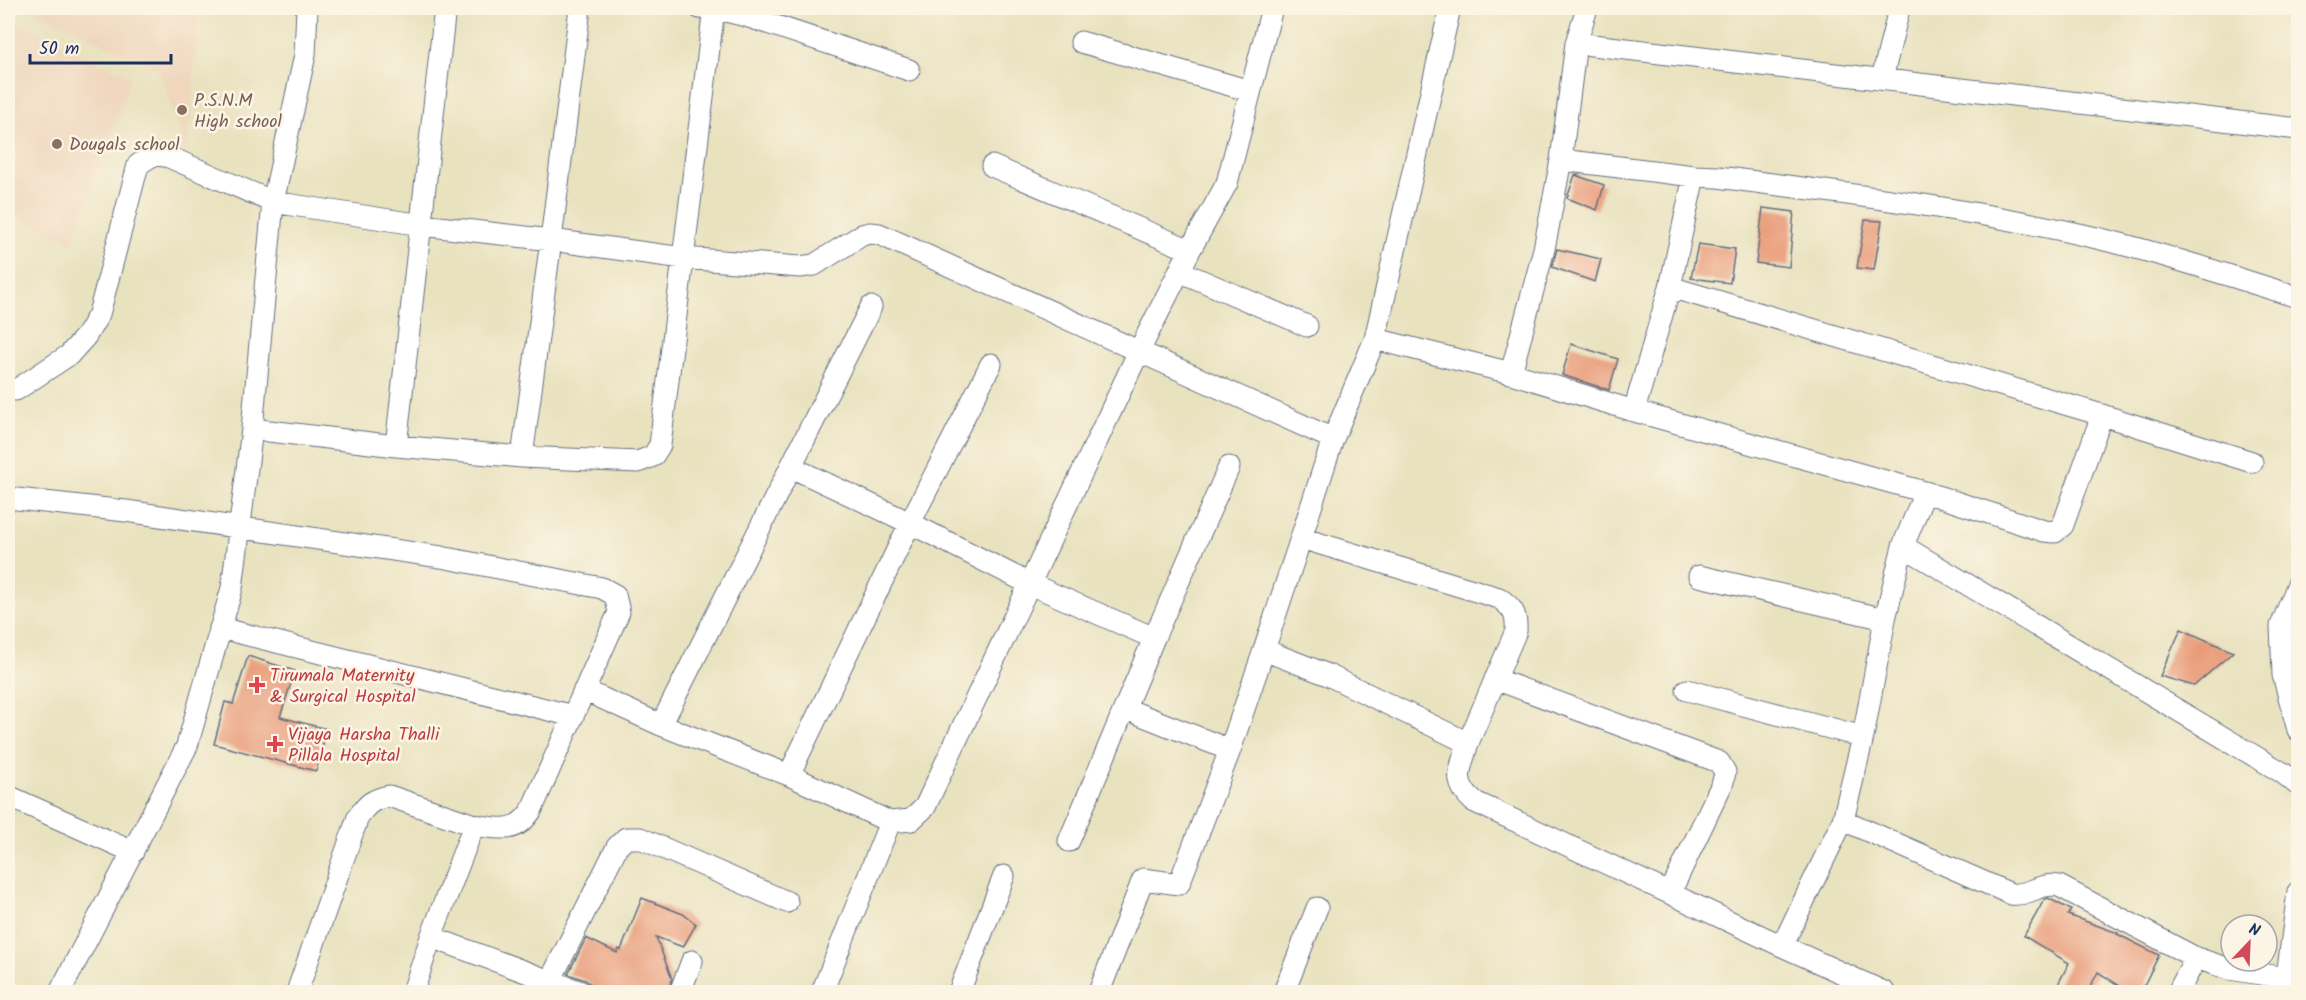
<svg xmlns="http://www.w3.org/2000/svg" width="2306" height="1000" font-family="Kalam,sans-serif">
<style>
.built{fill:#efd6bc}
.building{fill:#e89a77}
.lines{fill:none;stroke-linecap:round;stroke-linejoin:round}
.minor-casing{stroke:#636e80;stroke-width:23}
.minor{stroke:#fff;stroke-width:21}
.education-dot{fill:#8d6e63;stroke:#fcf5e5;stroke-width:2}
.health-dot{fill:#e0444e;stroke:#fcf5e5;stroke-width:2}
.labels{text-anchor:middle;stroke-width:5;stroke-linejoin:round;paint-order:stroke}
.education-label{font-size:18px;fill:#785e54;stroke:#fcf5e5;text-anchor:start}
.health-label{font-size:18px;fill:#be3a42;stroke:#fcf5e5;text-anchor:start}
</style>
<rect width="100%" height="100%" fill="#fcf5e5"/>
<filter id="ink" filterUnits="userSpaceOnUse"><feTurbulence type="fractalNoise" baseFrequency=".0167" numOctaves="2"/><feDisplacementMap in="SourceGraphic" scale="12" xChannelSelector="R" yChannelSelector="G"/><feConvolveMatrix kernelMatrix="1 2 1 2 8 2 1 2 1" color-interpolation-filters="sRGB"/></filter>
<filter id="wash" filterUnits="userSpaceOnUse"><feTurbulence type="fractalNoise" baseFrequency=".008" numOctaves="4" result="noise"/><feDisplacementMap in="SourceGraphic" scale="24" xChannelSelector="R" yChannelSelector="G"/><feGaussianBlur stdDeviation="1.35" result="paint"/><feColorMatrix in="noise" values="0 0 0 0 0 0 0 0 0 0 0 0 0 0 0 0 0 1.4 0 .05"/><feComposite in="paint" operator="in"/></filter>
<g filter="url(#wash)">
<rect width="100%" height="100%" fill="#e9e2bf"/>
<!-- built -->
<path class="built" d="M28 8H200L187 151 158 69Z
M8 17 131 77 72 244 8 212Z"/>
<g id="blocks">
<!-- building -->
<path class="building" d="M1575 175 1604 185 1597 210 1567 198Z
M1763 208 1794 212 1789 267 1756 263Z
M1865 220 1882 221 1874 270 1857 268Z
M1698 244 1735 249 1730 283 1691 278Z
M1557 249 1601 259 1595 282 1552 267Z
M1571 344 1618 359 1609 390 1562 375Z
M2181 629 2233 652 2194 686 2160 676Z
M248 656 295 671 280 717 327 729 316 771 214 744 225 702 233 704Z
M642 898 683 914 696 924 683 947 656 937 672 979 667 993H603L594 990 591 984 585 980 568 974 586 938 617 953 619 949 621 950Z
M2048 898 2071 910 2068 915 2118 933 2117 934 2159 955 2140 993H2131L2098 972 2087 993H2065L2056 988 2069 963 2024 936 2044 900Z"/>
</g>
</g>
<g filter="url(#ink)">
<use href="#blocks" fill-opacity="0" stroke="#636e80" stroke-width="1.5"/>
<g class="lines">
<!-- minor casing -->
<g class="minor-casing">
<path id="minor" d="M700 8H714L746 16 909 70
M714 8 660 445 653 456 638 462 522 457 551 240 683 258 800 267 814 265 862 235 870 233 879 234 1333 439 1301 538
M1081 42 1250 91
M1576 43 2298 129
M1882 79 1899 9 1893 8
M1561 160 1694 176
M992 166 1190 250
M1179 271 1307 326
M1670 287 2102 415 2252 462
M1375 339 1511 373 1634 411 1925 492 1903 546 2283 773 2298 785
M1511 373 1544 249 1561 160 1576 43 1587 8
M16 390 69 355 86 336 99 314 138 165 154 154 169 157 273 202 422 225 551 240 580 8
M1634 411 1670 287 1694 176 1718 177C1839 193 1960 207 2079 234 2153 250 2226 275 2298 297
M252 429 396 446 522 457
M1333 439 1375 339 1450 8
M396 446 445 8
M791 467 910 523 1030 584 1154 638 1229 467
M1925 492 2044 531 2055 532 2063 525 2102 415
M8 498 126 511 441 557 602 588 615 595 619 612 531 811C515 835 500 828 474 825L431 937 413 992
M1699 576 1885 619
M2298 584 2281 626 2283 675 2298 730
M220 628 573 716
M1495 679 1719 762 1725 772 1723 782 1670 893
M584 690 661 725 789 775 890 822
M1687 690 1863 737
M1126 709 1230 750 1264 650 1328 675 1468 743 1516 631C1517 614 1513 608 1499 598L1301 538 1264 650
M661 725 871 307
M1468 743C1461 768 1451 781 1473 801L1782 946 1843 820 1863 737 1885 619 1903 546
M789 775 910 523 991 364
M8 796 133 852
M1843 820 2011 894C2031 896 2039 882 2059 886L2196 958 2229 969 2287 978
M1069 841 1154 638
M431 937 550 981 617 847 626 838H640L787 902
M1782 946 1884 992
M550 981 581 992
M60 992 187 746 232 588 252 429 273 202 305 55 307 8
M297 992 358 817C367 804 373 799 389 796L474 825
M680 992 692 961
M822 992 890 822 911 820 925 807 1139 351 1190 250 1227 183 1272 8
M959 992 1004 876
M1099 992 1143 879 1179 884 1230 750
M1284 992 1317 908
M2178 992 2196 958
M2285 992 2298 892"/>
</g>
<!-- minor -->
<use href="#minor" class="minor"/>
</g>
</g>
<!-- markers -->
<g class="education-dot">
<circle cx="182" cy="110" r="6"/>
<circle cx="57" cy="144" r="6"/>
</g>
<g class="health-dot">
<path d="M254 676h6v6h6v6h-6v6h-6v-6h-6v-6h6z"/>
<path d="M272 735h6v6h6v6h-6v6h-6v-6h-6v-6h6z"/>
</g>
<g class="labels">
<!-- education labels -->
<g class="education-label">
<text x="194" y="106">P.S.N.M<tspan x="194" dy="21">High school</tspan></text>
<text x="69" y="150">Dougals school</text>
</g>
<!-- health labels -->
<g class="health-label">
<text x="270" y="681">Tirumala Maternity<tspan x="270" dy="21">&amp; Surgical Hospital</tspan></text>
<text x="288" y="740">Vijaya Harsha Thalli<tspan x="288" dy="21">Pillala Hospital</tspan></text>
</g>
</g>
<!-- margin -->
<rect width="2306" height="1000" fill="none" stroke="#fcf5e5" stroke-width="30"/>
<!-- north arrow -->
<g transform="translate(2249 943) rotate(23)"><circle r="28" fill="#fcf5e5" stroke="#a2a6af" stroke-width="1.5"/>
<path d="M0-4.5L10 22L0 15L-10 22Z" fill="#d1495b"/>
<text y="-9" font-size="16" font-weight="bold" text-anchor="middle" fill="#1b2f5e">N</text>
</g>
<!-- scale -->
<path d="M30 54v9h141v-9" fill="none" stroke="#1b2f5e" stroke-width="3"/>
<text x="39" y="54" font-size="18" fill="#1b2f5e" stroke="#fcf5e5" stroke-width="4.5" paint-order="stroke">50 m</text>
</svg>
